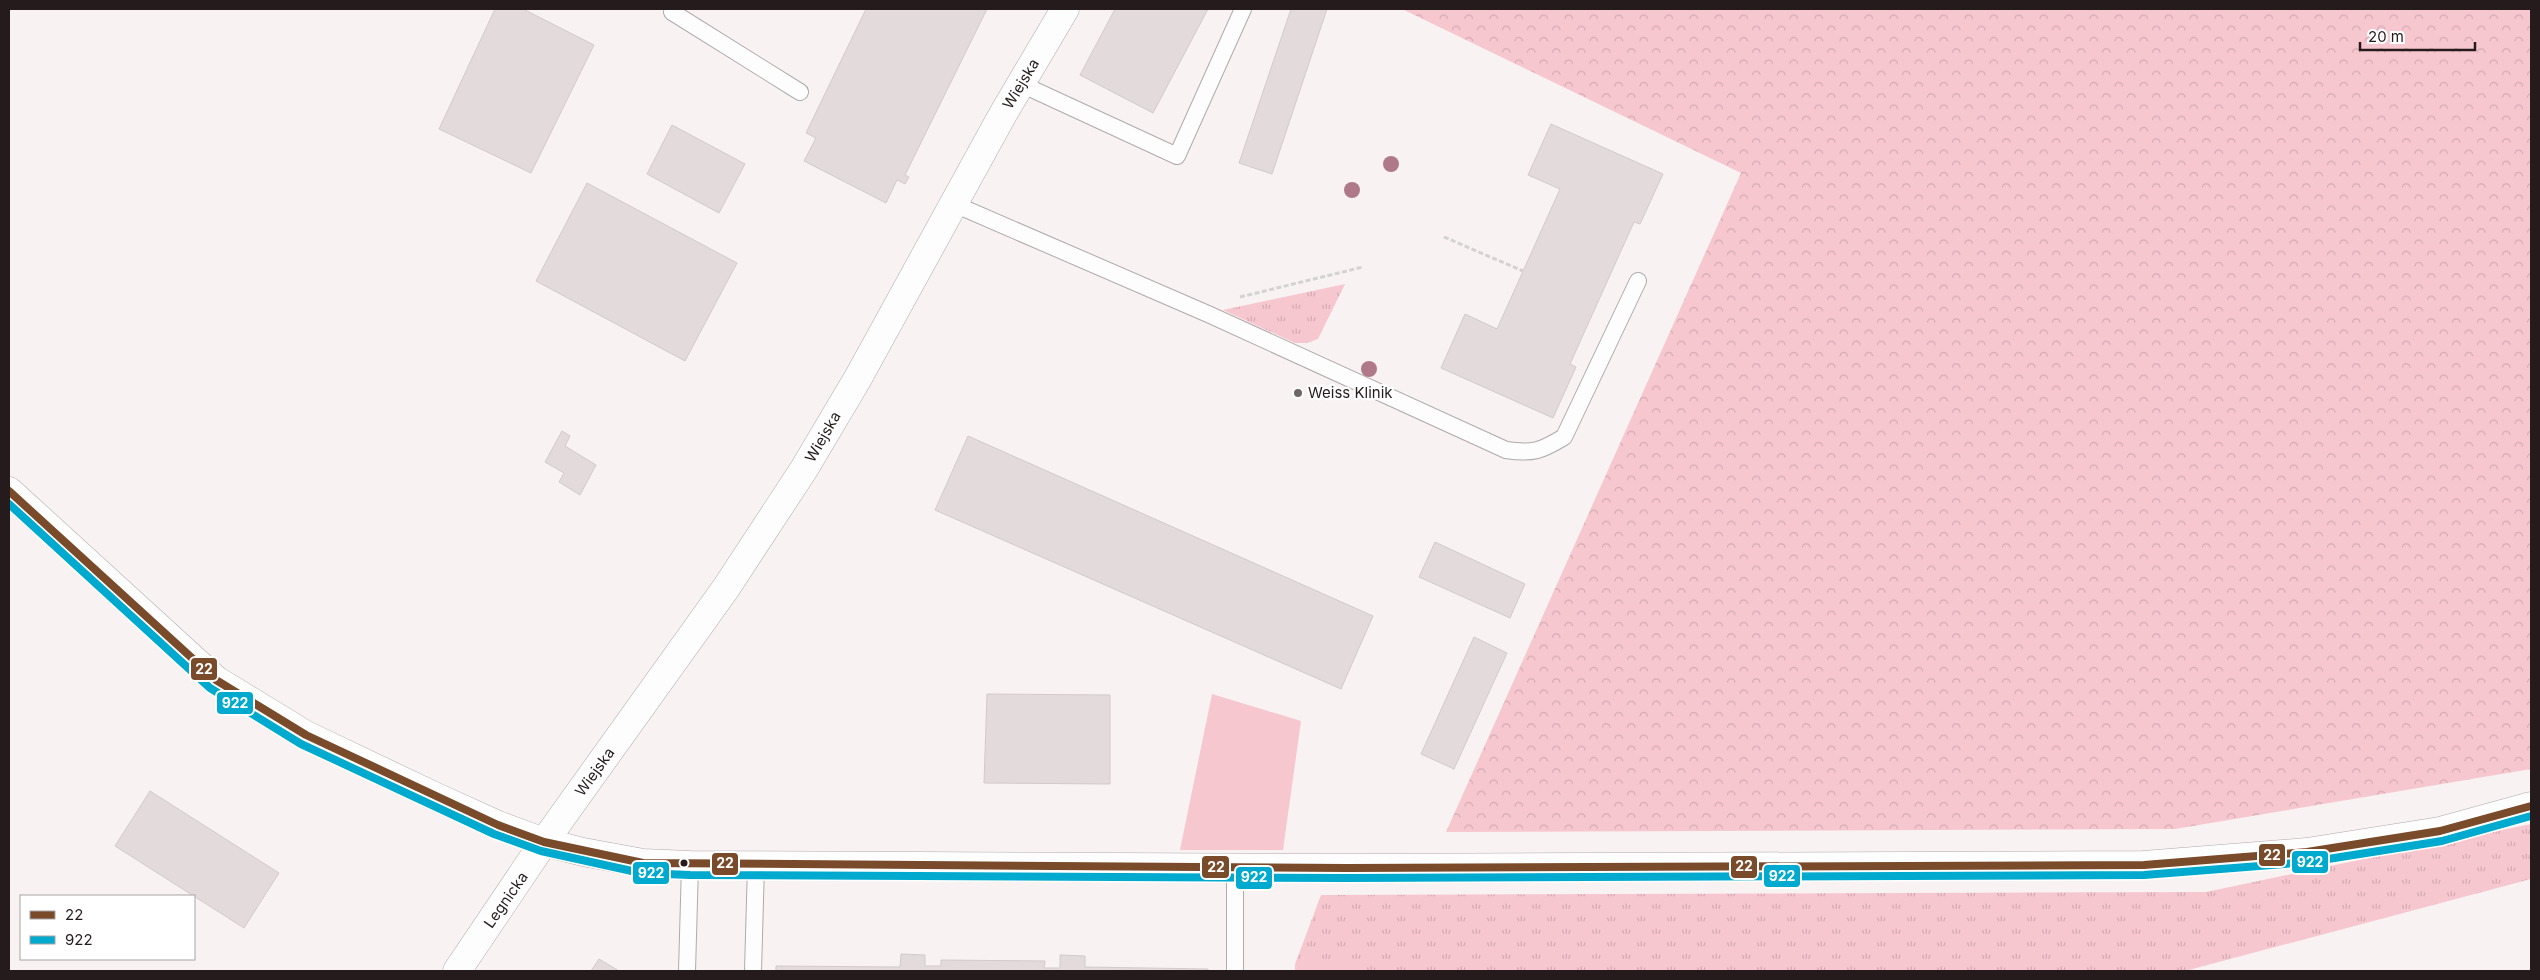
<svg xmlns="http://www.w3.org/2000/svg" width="2540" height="980" font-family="Inter,sans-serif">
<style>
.grass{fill:url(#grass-tufts)}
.forest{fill:url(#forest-crowns)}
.park{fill:#f7c7d0}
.building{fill:#e2dadb;stroke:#d2cacb}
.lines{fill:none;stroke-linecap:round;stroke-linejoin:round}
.lane-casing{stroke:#b1a9aa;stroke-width:18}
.street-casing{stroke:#b1a9aa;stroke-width:29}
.secondary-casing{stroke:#b1a9aa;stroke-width:29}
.path{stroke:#d5d2d2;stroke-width:3;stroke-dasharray:5 2.5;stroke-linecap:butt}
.lane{stroke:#fefdfd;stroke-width:16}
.street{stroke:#fefdfd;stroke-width:28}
.secondary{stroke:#fefdfd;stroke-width:28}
.bus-1-casing{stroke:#fff;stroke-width:11}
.bus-2-casing{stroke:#fff;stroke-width:11}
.bus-1{stroke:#7a4b2a;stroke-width:8}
.bus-2{stroke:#00a9ce;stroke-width:8}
.tree{fill:#af798a}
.poi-dot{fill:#6f6667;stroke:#fff;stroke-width:2}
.bus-dot{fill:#251b1c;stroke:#fff;stroke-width:2}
.labels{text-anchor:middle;stroke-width:4.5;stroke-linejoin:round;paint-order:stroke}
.street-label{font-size:15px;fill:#251b1c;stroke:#fff}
.poi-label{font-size:15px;fill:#251b1c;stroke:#fff;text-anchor:start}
.line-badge{stroke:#fff;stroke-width:2}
.badge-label{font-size:14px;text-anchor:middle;font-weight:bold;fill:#fff}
</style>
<defs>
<pattern id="grass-tufts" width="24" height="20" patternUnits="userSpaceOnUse" patternTransform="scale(1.25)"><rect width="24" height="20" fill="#f7c7d0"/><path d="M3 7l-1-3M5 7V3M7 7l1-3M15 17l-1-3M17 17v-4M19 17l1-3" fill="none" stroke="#d4aab2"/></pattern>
<pattern id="forest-crowns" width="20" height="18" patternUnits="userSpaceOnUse" patternTransform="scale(1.25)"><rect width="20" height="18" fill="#f7c7d0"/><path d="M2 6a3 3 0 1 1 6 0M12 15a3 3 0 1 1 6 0" fill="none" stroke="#d4aab2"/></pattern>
</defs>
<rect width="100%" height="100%" fill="#f8f2f3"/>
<!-- grass -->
<path class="grass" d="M1345 284 1318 339 1307 343H1295L1223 310Z
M2531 824V879L2185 971H1295V964L1321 895 2206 892Z"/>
<!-- forest -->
<path class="forest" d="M1402 9H2531V769L2175 829 1446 832 1741 173Z"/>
<!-- park -->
<path class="park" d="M1212 694 1301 721 1283 850H1180Z
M1295 964H1352L1351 971H1295Z"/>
<!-- building -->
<path class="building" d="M495 9H523L594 45 531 173 439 129Z
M866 9H987L905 175 909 177 905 184 897 180 886 203 804 161 816 138 806 133Z
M1115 9H1208L1153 113 1080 75Z
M1291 9H1327L1272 174 1239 163Z
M1551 124 1663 174 1640 224 1634 222 1570 364 1576 367 1553 418 1441 368 1465 314 1497 329 1560 189 1528 175Z
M672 125 745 164 719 213 647 174Z
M587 183 737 263 685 361 536 281Z
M562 431 570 436 565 446 596 465 580 495 559 482 564 473 545 462Z
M968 436 1373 616 1341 689 935 510Z
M1435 542 1525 584 1510 618 1419 577Z
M1474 637 1507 653 1454 769 1421 754Z
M987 694 1110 695V784L984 783Z
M150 791 279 873 244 928 115 846Z
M901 954 925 955V966H941V960L1045 961 1044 968H1060V955L1085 956V967L1208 969V971H776V966L900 967Z
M599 959 619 971H591Z"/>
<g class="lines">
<!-- lane casing -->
<g class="lane-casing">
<path id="lane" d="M674 9 672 12 800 92
M1021 84 1177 156 1243 9
M954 204 1208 314 1506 450C1533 454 1541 451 1564 437L1638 281
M1235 868V971
M687 971 690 865
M753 971 756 865"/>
</g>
<!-- street casing -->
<g class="street-casing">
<path id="street" d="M457 971 544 842 726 588 804 469 858 378 1003 114 1065 9"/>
</g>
<!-- secondary casing -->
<g class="secondary-casing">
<path id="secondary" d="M9 491 216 680 306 735 434 796 498 825 544 842 583 852 643 863 690 865 1347 868 2144 865 2307 852 2440 831 2531 806"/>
</g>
<!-- path -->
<path class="path" d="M1444 237 1523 271
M1240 297 1363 267"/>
<!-- lane -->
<use href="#lane" class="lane"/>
<!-- street -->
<use href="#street" class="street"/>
<!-- secondary -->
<use href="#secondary" class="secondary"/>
<!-- bus-1 casing -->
<g class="bus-1-casing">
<path id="bus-1" d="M9 491 216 680 306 735 498 825 544 842 643 863 1347 868 2144 865 2307 852 2440 831 2531 806"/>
</g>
<!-- bus-2 casing -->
<g class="bus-2-casing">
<path id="bus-2" d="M9 504 210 688 301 744 494 834 541 851 641 873 690 875 1347 878 2144 875 2309 862 2442 841 2531 816"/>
</g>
<!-- bus-1 -->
<use href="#bus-1" class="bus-1"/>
<!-- bus-2 -->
<use href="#bus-2" class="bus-2"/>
</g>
<!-- trees -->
<g class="tree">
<circle cx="1391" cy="164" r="8"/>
<circle cx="1352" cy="190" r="8"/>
<circle cx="1369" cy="369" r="8"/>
</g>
<!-- markers -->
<circle class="poi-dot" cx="1298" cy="393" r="5"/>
<circle class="bus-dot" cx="684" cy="863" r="4.5"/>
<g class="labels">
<!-- street labels -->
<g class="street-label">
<text transform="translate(1021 84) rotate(-59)" y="5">Wiejska</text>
<text transform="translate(823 437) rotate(-60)" y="5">Wiejska</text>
<text transform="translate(595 772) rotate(-54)" y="5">Wiejska</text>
<text transform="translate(506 900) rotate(-55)" y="5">Legnicka</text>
</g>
<!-- poi labels -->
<g class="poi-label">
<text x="1308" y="398">Weiss Klinik</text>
</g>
</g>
<g class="line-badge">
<rect x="190" y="657" width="28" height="24" rx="5" fill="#7a4b2a"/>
<rect x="216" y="691" width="38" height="24" rx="5" fill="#00a9ce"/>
<rect x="2258" y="843" width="28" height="24" rx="5" fill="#7a4b2a"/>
<rect x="2291" y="850" width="38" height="24" rx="5" fill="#00a9ce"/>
<rect x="711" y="852" width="28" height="24" rx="5" fill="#7a4b2a"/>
<rect x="1730" y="855" width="28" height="24" rx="5" fill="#7a4b2a"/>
<rect x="1201" y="855" width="29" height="24" rx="5" fill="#7a4b2a"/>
<rect x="632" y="861" width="38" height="24" rx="5" fill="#00a9ce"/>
<rect x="1763" y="864" width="38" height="24" rx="5" fill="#00a9ce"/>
<rect x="1235" y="866" width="38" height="24" rx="5" fill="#00a9ce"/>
</g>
<g class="badge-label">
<text x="204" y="674">22</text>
<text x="235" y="708">922</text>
<text x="2272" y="860">22</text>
<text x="2310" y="867">922</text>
<text x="725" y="868">22</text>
<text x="1744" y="871">22</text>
<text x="1216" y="872">22</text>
<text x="651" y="878">922</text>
<text x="1782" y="881">922</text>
<text x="1254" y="882">922</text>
</g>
<!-- border -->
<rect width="2540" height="980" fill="none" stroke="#251b1c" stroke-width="20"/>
<!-- legend -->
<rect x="20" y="895" width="175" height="65" fill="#ffffff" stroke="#a8a4a4"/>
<rect x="30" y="911" width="25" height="8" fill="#7a4b2a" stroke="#a8a4a4"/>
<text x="65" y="920" font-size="15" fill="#251b1c">22</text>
<rect x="30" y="936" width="25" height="8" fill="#00a9ce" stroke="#a8a4a4"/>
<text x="65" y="945" font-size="15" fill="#251b1c">922</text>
<!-- scale -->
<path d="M2360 42v8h115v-8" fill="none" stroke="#251b1c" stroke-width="2.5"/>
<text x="2368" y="42" font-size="15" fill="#251b1c" stroke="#ffffff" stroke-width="4" paint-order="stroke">20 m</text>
</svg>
